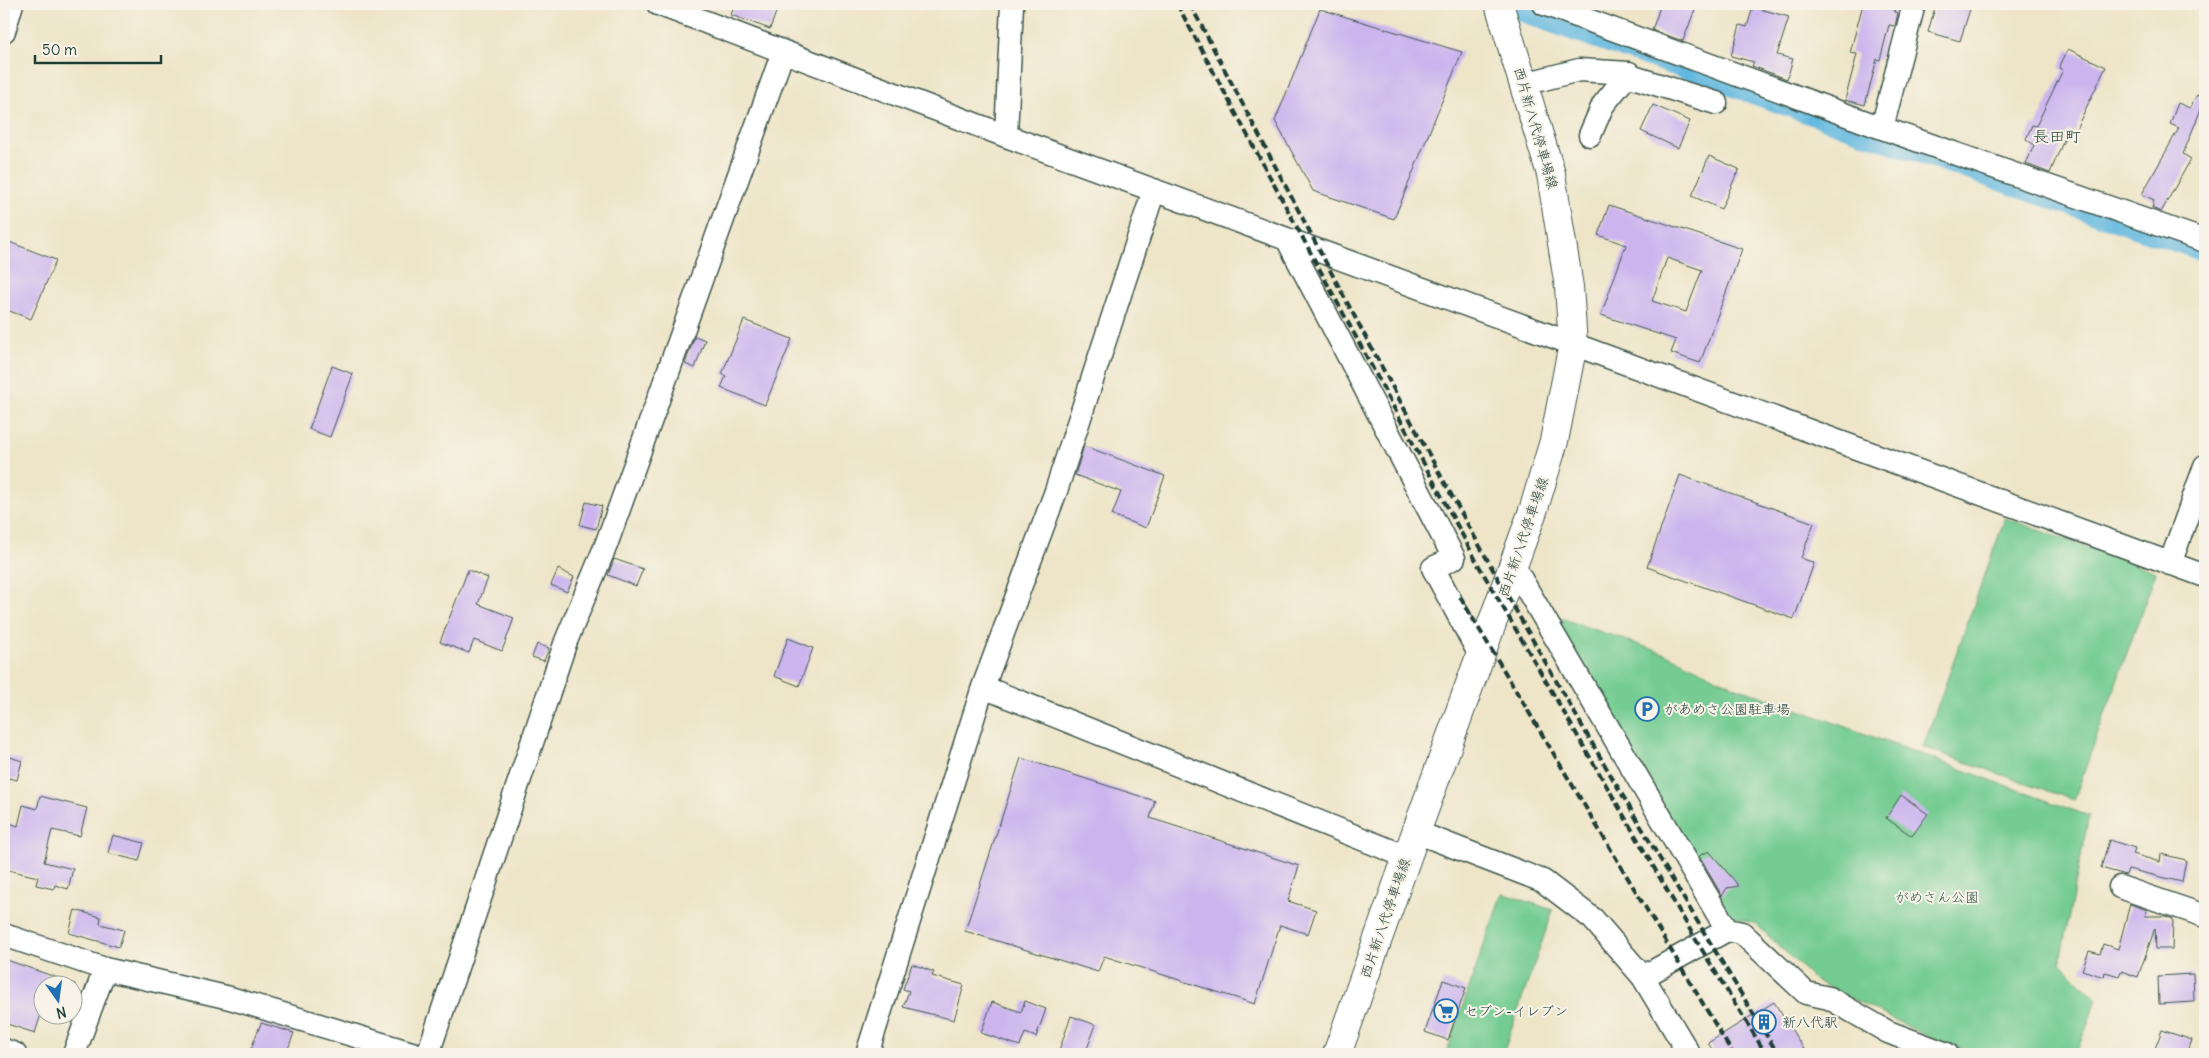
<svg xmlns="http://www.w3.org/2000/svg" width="2209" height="1058" font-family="Delius,'Klee One',sans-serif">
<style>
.green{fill:#74cc92;stroke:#4a8463}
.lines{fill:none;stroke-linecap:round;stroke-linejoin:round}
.canal{stroke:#62b8df;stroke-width:18}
.building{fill:#ccb5ee;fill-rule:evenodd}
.minor-casing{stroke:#3e564a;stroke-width:25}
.major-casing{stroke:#3e564a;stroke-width:30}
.minor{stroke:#fff;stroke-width:22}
.major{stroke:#fff;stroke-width:28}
.rail{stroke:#1f3d34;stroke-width:4;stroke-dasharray:8 4;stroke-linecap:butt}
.labels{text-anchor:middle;stroke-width:4;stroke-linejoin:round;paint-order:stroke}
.street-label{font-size:14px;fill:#1f3d34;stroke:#f7f3e8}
.poi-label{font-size:14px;fill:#1f3d34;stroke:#f7f3e8;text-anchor:start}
.park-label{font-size:14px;fill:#305a47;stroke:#f7f3e8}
.quarter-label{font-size:16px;fill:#1f3d34;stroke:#f7f3e8}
</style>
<rect width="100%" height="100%" fill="#f7f3e8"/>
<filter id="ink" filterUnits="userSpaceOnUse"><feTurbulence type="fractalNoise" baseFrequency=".02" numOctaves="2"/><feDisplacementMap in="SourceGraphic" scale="10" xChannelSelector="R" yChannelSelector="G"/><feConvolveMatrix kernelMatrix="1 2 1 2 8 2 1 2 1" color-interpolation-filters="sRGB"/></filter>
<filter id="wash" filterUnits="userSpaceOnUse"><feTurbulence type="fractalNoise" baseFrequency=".0096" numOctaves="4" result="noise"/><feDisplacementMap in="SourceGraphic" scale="20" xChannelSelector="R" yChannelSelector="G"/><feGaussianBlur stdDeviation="1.12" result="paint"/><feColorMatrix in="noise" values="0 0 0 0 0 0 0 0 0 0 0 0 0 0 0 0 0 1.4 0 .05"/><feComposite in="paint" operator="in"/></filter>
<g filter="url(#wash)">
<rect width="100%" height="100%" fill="#eee5c8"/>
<!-- green -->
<path class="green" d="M2005 518 2156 572 2074 800 1923 747Z
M1546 613 1666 654 1734 686 2089 816 2061 956V963L2097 999 2076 1054H1979L1931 1038 1816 981 1756 924 1723 913Z
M1502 893 1553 910 1503 1054H1446Z"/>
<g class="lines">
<!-- canal -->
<path class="canal" d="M1500 4C1567 32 1638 53 1706 78 1872 138 2038 196 2205 253"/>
</g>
<g id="blocks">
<!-- building -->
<path class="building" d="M735 4H779L770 29 731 15Z
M1661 4H1697L1683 41 1652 30Z
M1863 4H1896L1894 12 1898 13 1895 26 1889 25 1880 60 1877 59 1865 105 1845 100 1857 54 1850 53Z
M1936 4H1963L1971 6 1960 41 1928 32Z
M1753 7 1789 17 1777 55 1793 59 1787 79 1752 66 1754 62 1731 56 1740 25 1747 27Z
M1320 9 1462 52 1394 219 1313 191 1275 121Z
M2068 49 2106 67 2074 133 2068 130 2050 173 2026 164 2034 145 2026 139 2032 125 2036 126 2063 70 2059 68Z
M2197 95 2205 99 2183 154 2191 159 2161 212 2152 208 2154 200 2142 194 2179 128 2170 124 2178 103 2190 108Z
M1653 105 1690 121 1678 148 1641 131Z
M1709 156 1739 169 1721 209 1692 196Z
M1609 205 1742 249 1700 363 1671 353 1676 340 1601 315 1626 245 1598 235ZM1667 258 1702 270 1686 312 1652 301Z
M4 240 56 260 31 319 4 309Z
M744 320 792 339 765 405 721 388 726 376 722 374Z
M695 336 705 340 695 368 685 364Z
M332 366 353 374 330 437 309 429Z
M1084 446 1165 476 1146 528 1112 515 1121 492 1075 475Z
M1680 475 1814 523 1801 558 1814 563 1794 619 1647 567Z
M586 502 602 506 596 529 580 525Z
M614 559 643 569 636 586 608 575Z
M558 569 574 577 567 592 551 585Z
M468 570 488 578 478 604 514 618 502 651 474 640 469 653 440 642Z
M788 638 813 648 799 686 774 676Z
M537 644 549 648 544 661 532 657Z
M4 755 22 761 17 780 4 777Z
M1021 758 1155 801 1150 818 1299 866 1288 901 1316 910 1308 934 1280 925 1255 1004 1104 956 1098 972 965 931Z
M1901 795 1928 814 1912 836 1886 818Z
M40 796 87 808 80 836 52 830 44 862 73 869 68 889 55 885 54 889 36 885 38 877 4 869V821L18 826 23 805 37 809Z
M113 835 144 843 139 861 108 853Z
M2109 840 2135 848 2133 854 2160 862 2161 854 2186 860 2182 882 2128 869 2126 875 2101 868Z
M1709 851 1739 886 1727 888 1722 896 1699 856Z
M2130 904 2147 910 2145 916H2165L2173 919 2172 949H2156L2155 928 2138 977 2121 971 2119 976 2105 972 2104 977 2082 970 2089 951 2100 954 2103 944 2118 949Z
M75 910 101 917 100 924 124 930 119 947 69 933Z
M4 959 75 984V986H42V1011L35 1033 4 1023Z
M912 964 934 972 932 976 964 985 954 1020 903 1007 909 991 903 989Z
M2193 974 2194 1002 2159 1004 2158 976Z
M1443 980 1466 988 1448 1040 1425 1032Z
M1025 1001 1046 1009 1036 1037 1025 1033 1020 1046 981 1033 992 1002 1021 1012Z
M1774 1002 1807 1054H1715L1708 1043Z
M1071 1016 1096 1025 1085 1054H1058Z
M261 1023 294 1033 286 1054H249Z
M2162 1030 2192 1040 2187 1054H2153Z"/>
</g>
</g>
<g filter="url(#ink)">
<use href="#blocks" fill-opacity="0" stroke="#3e564a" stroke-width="1"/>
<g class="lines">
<!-- minor casing -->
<g class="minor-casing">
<path id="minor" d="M658 4 1006 136 2205 576
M1544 4 1882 128 2205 241
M4 31 12 4
M1627 75 1716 103
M1524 84 1579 70 1629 73 1603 105 1590 135
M1882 128 1914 4
M1006 136 1012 4
M1287 239 1454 558 1433 568 1481 657
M2170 564 2205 466
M1514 567 1727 930
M983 687 1407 857
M1416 832 1543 881 1593 919 1643 977 1727 930 1742 933 1806 993 1829 998 1888 1032 1947 1054
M2120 887 2205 916
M4 935 105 969 230 998 415 1054
M1643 977 1689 1054
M4 1050 15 1054
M74 1054 105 969
M428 1054 566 641 606 545 783 52
M867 1054 983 687 1056 491 1154 190"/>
</g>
<!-- major casing -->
<g class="major-casing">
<path id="major" d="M1337 1054 1407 857 1534 508 1554 441 1573 344 1569 287 1551 174 1499 4"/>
</g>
<!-- minor -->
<use href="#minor" class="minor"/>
<!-- major -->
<use href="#major" class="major"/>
<!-- rail -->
<path class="rail" d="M1177 4 1479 566 1696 940 1766 1054
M1190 4C1255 127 1319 251 1385 373 1509 604 1641 831 1778 1054
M1460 597 1733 1054"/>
</g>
</g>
<!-- icons -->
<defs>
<g id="parking-ring" transform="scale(1.25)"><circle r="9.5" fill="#f7f3e8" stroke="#1f6fb2" stroke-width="1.5"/><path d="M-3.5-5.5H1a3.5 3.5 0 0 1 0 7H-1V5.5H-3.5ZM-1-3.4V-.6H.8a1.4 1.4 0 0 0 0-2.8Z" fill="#1f6fb2"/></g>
<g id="supermarket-ring" transform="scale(1.25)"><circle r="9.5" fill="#f7f3e8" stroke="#1f6fb2" stroke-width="1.5"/><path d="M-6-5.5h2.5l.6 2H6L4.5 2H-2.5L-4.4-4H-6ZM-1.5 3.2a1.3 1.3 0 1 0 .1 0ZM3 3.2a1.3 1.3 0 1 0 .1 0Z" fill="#1f6fb2"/></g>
<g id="building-ring" transform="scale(1.25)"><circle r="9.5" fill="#f7f3e8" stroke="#1f6fb2" stroke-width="1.5"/><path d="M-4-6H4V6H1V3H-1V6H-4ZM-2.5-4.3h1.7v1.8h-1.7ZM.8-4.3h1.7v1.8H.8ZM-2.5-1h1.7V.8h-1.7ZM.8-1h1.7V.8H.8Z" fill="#1f6fb2"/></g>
</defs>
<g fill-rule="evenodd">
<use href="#parking-ring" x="1647" y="709"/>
<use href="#supermarket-ring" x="1446" y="1011"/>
<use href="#building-ring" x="1764" y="1022"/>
</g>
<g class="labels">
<!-- street labels -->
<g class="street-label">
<text transform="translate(1536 128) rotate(74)" y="5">西片新八代停車場線</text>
<text transform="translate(1523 537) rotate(-71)" y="5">西片新八代停車場線</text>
<text transform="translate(1385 918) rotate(-71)" y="5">西片新八代停車場線</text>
</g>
<!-- poi labels -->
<g class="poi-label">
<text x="1664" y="714">があめさ公園駐車場</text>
<text x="1464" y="1016">セブン-イレブン</text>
<text x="1782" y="1027">新八代駅</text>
</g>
<!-- park labels -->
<g class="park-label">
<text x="1937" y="902">がめさん公園</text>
</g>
<!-- quarter labels -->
<g class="quarter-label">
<text x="2057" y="142">長田町</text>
</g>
</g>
<!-- margin -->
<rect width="2209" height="1058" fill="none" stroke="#f7f3e8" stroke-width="20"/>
<!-- north arrow -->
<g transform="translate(58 1000) rotate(166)"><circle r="24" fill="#f7f3e8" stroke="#a1aaa0"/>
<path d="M0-4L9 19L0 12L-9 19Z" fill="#1f6fb2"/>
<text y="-8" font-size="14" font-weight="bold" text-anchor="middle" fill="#1f3d34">N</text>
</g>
<!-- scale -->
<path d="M35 55v8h126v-8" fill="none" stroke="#1f3d34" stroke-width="2.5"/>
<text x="42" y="55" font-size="15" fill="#1f3d34" stroke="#f7f3e8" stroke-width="4" paint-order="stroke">50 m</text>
</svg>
